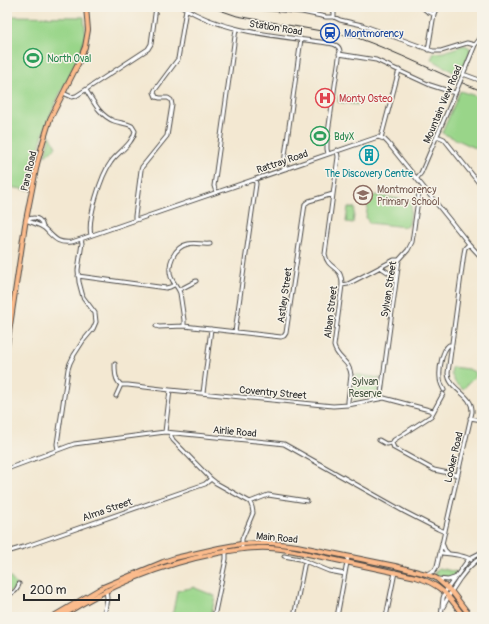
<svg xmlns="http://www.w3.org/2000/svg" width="489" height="624" font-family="Pangolin,sans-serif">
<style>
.green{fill:#99d589;stroke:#62805a}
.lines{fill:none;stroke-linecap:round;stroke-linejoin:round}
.minor-casing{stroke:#494744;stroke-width:5}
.major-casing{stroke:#494744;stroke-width:6}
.minor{stroke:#fff;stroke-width:3}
.major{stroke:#fbbb8c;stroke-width:4}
.rail{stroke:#2b2b2b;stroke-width:1}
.minor-bridge-casing{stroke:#494744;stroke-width:5;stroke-linecap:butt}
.minor-bridge{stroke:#fff;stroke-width:3}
.labels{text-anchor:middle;stroke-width:3;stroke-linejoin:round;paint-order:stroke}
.street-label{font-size:10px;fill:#2b2b2b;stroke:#f7f3e8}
.transit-label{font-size:10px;fill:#164399;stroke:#f7f3e8;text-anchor:start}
.leisure-label{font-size:10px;fill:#27864d;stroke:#f7f3e8;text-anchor:start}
.health-label{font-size:10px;fill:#be3a42;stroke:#f7f3e8;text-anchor:start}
.culture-label{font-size:10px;fill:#0d838f;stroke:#f7f3e8}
.education-label{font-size:10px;fill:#785e54;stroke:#f7f3e8;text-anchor:start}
.park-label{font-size:10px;fill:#465642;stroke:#f7f3e8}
</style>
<rect width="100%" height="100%" fill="#f7f3e8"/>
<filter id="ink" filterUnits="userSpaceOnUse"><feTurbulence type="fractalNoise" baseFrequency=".025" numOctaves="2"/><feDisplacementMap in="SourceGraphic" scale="8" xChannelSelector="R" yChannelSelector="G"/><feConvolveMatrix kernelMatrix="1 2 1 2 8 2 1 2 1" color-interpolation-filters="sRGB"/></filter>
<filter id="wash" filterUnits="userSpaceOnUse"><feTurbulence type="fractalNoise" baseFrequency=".012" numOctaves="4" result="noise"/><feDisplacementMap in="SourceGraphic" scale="16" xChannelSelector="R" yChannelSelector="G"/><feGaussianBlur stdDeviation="0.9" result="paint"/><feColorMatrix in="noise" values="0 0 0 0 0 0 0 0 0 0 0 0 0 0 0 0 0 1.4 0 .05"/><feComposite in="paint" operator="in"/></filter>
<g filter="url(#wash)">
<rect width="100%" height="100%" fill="#f3e8d2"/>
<!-- green -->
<path class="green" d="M7 16 84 17C84 23 86 29 85 35 81 63 62 85 52 111 41 136 35 163 29 190L9 187 7 201Z
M464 45 469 47 470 49V52L460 76 431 59 434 53 444 52Z
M460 91 482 98V151L442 133Z
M339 95 361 98 360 105 338 102Z
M50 135 56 147 45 156Z
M374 195 412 201 409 225 406 227 369 223 366 217 369 198Z
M348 207 355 208 353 223 346 222Z
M452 367 468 369 475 372V377L463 389 456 384 451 374Z
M355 374 380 378 378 393 376 395 355 400 352 397Z
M438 568 457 572C449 583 444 579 433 573L436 572Z
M7 574 16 584 15 589 7 593Z
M195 587V588L215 596 211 617H172L177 591Z"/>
</g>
<g filter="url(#ink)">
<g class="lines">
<!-- minor casing -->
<g class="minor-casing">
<path id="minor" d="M183 7C223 33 281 36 327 43 332 44 339 44 340 51L327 139V149L328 154
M248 7 251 8 272 9 302 12 326 17H334L340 20 362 25 433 51H441L467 43 475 45
M332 7 334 13V17
M422 7 428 12 434 14
M428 50 434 14 437 7
M339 54 376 60 430 85 455 93
M463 74 482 81
M462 77 475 45 482 36
M86 90C93 101 100 116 114 121 120 123 126 123 132 126L135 131C133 144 118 152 111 162 101 175 87 220 91 235
M63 93 72 97 76 96 148 49 151 44 156 7
M437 136 444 139 482 187
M381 138 399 70
M337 150 338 157 325 254C328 271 342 264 342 285L334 346C337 359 350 361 351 375L348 401V405
M285 169 284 163 301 39
M417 178 421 173 457 89
M216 192 214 186 236 29
M26 220C32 223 38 224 44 228 54 237 56 244 72 242L378 137 384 139 388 143 469 244 482 258
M26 220C35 216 41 218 43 227
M135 220V216L141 170 142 167 167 136 172 105 171 100 168 98H160L156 97 154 92 155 90 178 59 186 9
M380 267 389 273 396 282
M78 276 166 288 170 287 174 285
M342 285 348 284 394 260H399
M179 290 196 281
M156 326 159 327 184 326 281 337 284 336 286 333 305 204 309 201 333 194
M184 326V320L180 293C178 287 173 283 171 277 167 264 174 247 188 244 195 242 202 245 210 244
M235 332 256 184 255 179
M115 364C115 372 115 380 121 385
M480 373 482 374
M444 390C442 386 440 383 440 378 439 369 442 350 449 345H451
M203 393 211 329
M116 396 121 385H128L170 390 333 406 348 405 384 398 433 411
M381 398V393L399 260 408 250 412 242 419 193 424 188
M470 418 482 420
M165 432 170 390
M171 433V436L173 440 211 479 216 483 250 502C252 506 253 508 253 513L242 539V549
M379 440 386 444 392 443
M392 443 394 448 434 470 458 475
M392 443 394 440 431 416 443 394
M58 450 57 444 68 369 70 363 74 355 83 341 93 329 96 322 95 313 83 297 79 282 78 270 82 243 81 239
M7 469 74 444 165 432 276 443 284 444 405 512 438 529 445 532
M250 502 268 495 307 501
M442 543 445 550 448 553
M440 551 442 553C449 554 466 555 471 560
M7 552 27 546 205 484 211 479
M284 556 300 559 329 571 345 574
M426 574 434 571 437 566 472 412C473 393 449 391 448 373L464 253 465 248 469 244
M438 579 448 580 454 578
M7 595C14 593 17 591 19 584
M443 607C451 590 466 566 482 557
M104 617 107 598 106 590
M214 617 226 559V550
M294 617 305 561
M337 617 348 557
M386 617 395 572
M441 617 443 598 445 592 468 560 472 557 482 552"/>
</g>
<!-- major casing -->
<g class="major-casing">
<path id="major" d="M7 346 25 225 37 164 43 142 50 119 78 64 85 47 88 30 86 7
M52 617 103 587 163 562 175 558 219 548 241 544 262 543H272L297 546 395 566 426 574 436 578 452 592 471 617
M60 617C108 586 162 564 218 553 231 551 244 548 257 548 270 547 282 549 294 551L416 577C442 585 449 596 464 617"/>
</g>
<!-- minor -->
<use href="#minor" class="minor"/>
<!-- major -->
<use href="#major" class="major"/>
<!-- rail -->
<path class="rail" d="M211 7 237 16 355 37C398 52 439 74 482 91"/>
<!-- minor-bridge casing -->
<g class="minor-bridge-casing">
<path id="minor-bridge" d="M457 89 462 77"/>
</g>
<!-- minor-bridge -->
<use href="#minor-bridge" class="minor-bridge"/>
</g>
</g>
<!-- icons -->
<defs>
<g id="station-ring" transform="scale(1)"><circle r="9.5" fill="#f7f3e8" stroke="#1a4fb4" stroke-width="1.5"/><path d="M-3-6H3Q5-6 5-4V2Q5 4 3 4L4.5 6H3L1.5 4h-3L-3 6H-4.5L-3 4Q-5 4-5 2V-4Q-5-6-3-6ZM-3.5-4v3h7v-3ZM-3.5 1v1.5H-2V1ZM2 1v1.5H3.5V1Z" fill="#1a4fb4"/></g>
<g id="stadium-ring" transform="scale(1)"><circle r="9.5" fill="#f7f3e8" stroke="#2e9e5b" stroke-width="1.5"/><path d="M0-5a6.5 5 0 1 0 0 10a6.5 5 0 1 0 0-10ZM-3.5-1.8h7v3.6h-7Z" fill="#2e9e5b"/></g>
<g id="hospital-ring" transform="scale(1)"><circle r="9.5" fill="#f7f3e8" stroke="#e0444e" stroke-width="1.5"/><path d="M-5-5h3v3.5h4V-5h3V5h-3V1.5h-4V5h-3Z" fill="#e0444e"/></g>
<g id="building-ring" transform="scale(1)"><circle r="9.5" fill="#f7f3e8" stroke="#0f9aa8" stroke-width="1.5"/><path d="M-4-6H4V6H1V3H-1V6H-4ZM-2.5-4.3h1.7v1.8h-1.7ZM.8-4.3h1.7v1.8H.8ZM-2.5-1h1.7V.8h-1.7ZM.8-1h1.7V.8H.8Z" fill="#0f9aa8"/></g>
<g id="school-ring" transform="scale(1)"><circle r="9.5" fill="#f7f3e8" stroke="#8d6e63" stroke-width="1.5"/><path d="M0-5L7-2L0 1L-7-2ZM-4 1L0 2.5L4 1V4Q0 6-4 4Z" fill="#8d6e63"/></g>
</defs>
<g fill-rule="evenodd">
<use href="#station-ring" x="330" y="33"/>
<use href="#stadium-ring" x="33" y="58"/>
<use href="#hospital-ring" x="325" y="98"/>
<use href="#stadium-ring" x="320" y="136"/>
<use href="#building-ring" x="369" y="155"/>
<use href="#school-ring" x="363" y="195"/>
</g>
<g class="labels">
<!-- street labels -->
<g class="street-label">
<text transform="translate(276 27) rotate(9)" y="4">Station Road</text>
<text transform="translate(442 104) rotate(-67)" y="4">Mountain View Road</text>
<text transform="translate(282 161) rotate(-19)" y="4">Rattray Road</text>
<text transform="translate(28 171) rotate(-77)" y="4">Para Road</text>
<text transform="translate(388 289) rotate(-81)" y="4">Sylvan Street</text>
<text transform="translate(284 295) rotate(-82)" y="4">Astley Street</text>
<text transform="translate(330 312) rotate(-83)" y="4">Alban Street</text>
<text transform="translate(273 392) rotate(5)" y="4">Coventry Street</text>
<text transform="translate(235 431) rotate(5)" y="4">Airlie Road</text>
<text transform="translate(453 457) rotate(-77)" y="4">Looker Road</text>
<text transform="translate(107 509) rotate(-19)" y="4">Alma Street</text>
<text transform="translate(277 537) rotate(5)" y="4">Main Road</text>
</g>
<!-- transit labels -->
<g class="transit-label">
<text x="344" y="37">Montmorency</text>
</g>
<!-- leisure labels -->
<g class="leisure-label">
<text x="47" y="62">North Oval</text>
<text x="334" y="140">BdyX</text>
</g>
<!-- health labels -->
<g class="health-label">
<text x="339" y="102">Monty Osteo</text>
</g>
<!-- culture labels -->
<g class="culture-label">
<text x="369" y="177">The Discovery Centre</text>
</g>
<!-- education labels -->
<g class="education-label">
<text x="377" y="193">Montmorency<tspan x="377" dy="12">Primary School</tspan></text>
</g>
<!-- park labels -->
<g class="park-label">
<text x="365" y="385">Sylvan<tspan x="365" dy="12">Reserve</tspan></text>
</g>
</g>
<!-- margin -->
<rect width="489" height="624" fill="none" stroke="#f7f3e8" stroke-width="24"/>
<!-- scale -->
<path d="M24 594v6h95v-6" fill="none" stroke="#2b2b2b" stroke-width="2"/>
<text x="30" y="594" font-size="12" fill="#2b2b2b" stroke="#f7f3e8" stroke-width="3" paint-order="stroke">200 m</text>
</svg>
